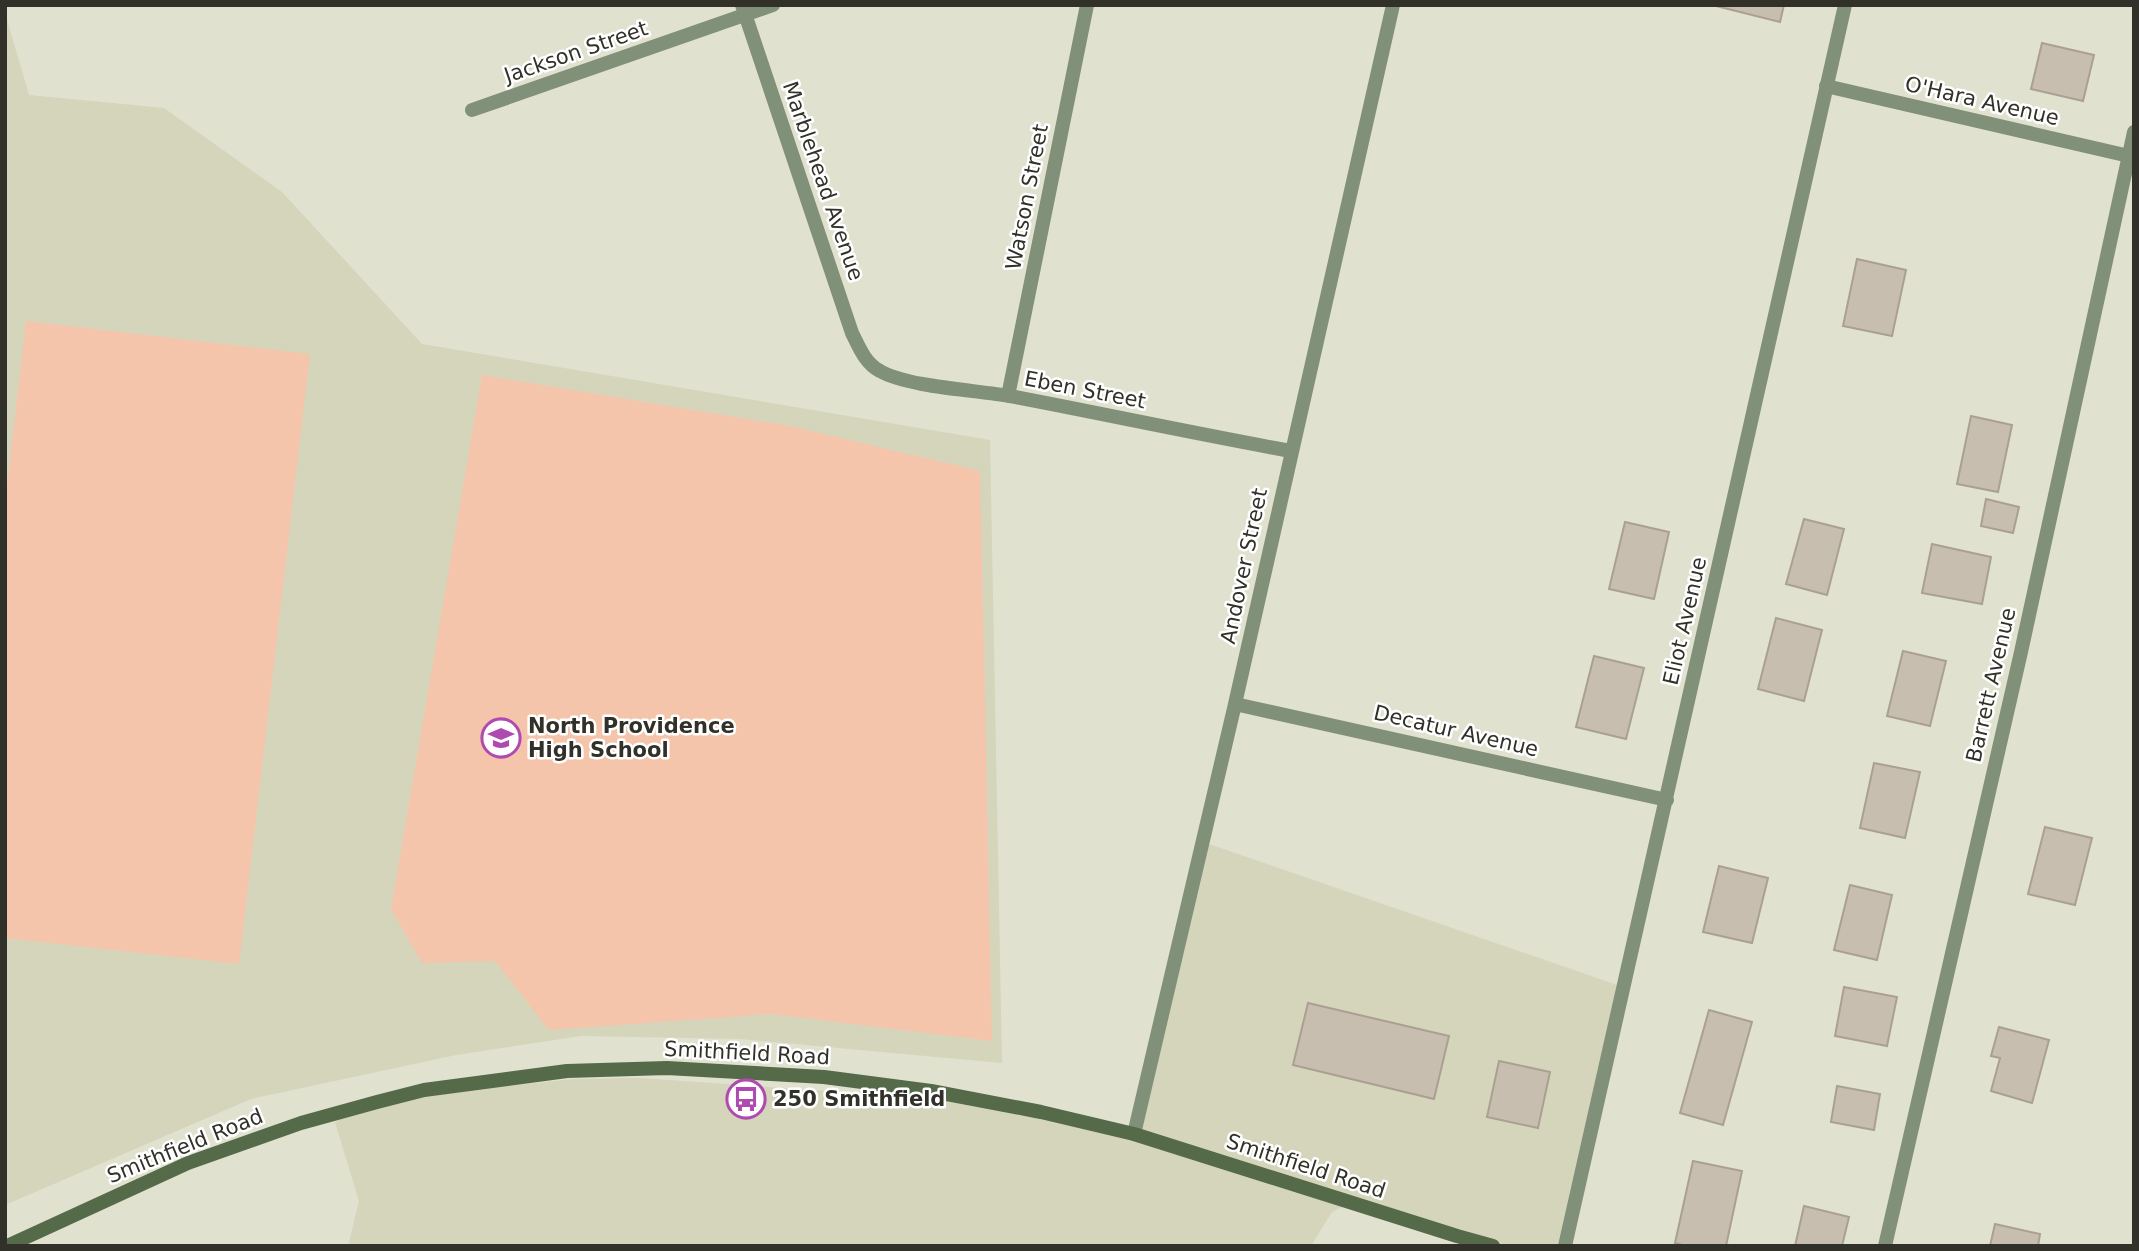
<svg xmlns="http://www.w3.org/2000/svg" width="2139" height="1251" font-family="'DejaVu Sans',sans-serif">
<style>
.built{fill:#d5d5bc}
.green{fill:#f4c5aa}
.building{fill:#c8beaf;stroke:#aaa092;stroke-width:2}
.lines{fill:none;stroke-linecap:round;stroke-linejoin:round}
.street{stroke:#819079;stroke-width:14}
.secondary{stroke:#546a49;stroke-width:14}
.labels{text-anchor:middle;stroke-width:5;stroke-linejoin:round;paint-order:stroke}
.street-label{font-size:21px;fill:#31312a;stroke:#fff}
.poi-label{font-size:21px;font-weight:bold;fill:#31312a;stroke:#fff;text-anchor:start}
</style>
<rect width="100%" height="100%" fill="#e0e1cf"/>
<!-- built -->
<path class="built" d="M5 13 29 95 164 108 282 192 422 344 990 440 1002 1063 740 1039 581 1036 456 1055 251 1099 5 1205Z
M1209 844 1623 987 1566 1246H1467L1344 1206 1332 1212 1311 1246H348L359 1201 335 1122 347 1116 423 1095 573 1079 640 1078 945 1099 1042 1116 1121 1138H1130Z"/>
<!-- green -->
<path class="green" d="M26 321 310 354 239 964 5 938V503Z
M482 375 790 426 980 471 992 1041 772 1014 549 1030 495 961 422 963 391 909Z"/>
<!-- building -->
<path class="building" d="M1712 5H1784L1780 22Z
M2042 43 2094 55 2083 101 2031 89Z
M1857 259 1906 270 1892 336 1843 326Z
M1971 416 2012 425 1998 492 1957 484Z
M1986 499 2019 507 2013 533 1981 526Z
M1804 519 1844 529 1827 595 1786 584Z
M1625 522 1669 532 1654 599 1609 589Z
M1932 544 1991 557 1982 604 1922 593Z
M1776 618 1822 630 1804 701 1758 689Z
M1903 651 1946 661 1930 726 1887 716Z
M1594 656 1644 668 1626 739 1576 727Z
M1874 763 1920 772 1905 838 1860 828Z
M2045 827 2092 838 2075 905 2028 894Z
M1719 866 1768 878 1752 943 1703 932Z
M1850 885 1892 895 1877 960 1834 950Z
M1844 987 1897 997 1887 1046 1835 1036Z
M1308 1003 1449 1036 1434 1099 1293 1065Z
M1709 1010 1752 1022 1723 1125 1680 1113Z
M1999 1027 2049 1040 2032 1103 1991 1091 2000 1058 1991 1056Z
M1499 1061 1550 1072 1538 1128 1487 1117Z
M1837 1086 1880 1094 1874 1130 1831 1122Z
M1693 1161 1742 1171 1726 1246H1686L1675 1243Z
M1804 1206 1849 1217 1842 1246H1795Z
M1995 1224 2040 1234 2038 1246H1990Z"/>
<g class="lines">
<!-- street -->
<path class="street" d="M742 5 852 333C859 347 865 363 880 371 908 387 975 390 1010 396 1104 414 1197 434 1291 451
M1826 86 2129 156
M472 110 773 5
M1008 396 1087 5
M1235 704 1667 800
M1134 1134 1235 704 1393 5
M1565 1246 1845 5
M1885 1246 2021 652 2134 132"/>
<!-- secondary -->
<path class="secondary" d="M7 1246 188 1163 301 1123 377 1102 424 1090 567 1071 667 1068 824 1077 931 1091 1041 1112 1134 1134 1457 1236 1493 1246"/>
</g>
<!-- icons -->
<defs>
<g id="school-ring" transform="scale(2.0125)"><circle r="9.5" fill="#fff" stroke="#af4bb0" stroke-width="1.5"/><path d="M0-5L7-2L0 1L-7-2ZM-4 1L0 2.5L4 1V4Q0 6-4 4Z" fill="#af4bb0"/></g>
<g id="bus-ring" transform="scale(2.0125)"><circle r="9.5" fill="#fff" stroke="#af4bb0" stroke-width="1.5"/><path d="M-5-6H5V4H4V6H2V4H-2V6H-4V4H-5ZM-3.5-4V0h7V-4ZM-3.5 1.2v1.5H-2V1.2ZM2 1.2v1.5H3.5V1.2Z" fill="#af4bb0"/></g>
</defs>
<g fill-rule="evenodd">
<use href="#school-ring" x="501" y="738"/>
<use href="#bus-ring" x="746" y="1099"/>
</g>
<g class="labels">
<!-- street labels -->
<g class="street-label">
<text transform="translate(576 52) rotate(-19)" y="7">Jackson Street</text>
<text transform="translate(1982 101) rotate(13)" y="7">O'Hara Avenue</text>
<text transform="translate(823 181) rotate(71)" y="7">Marblehead Avenue</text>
<text transform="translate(1027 197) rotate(-79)" y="7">Watson Street</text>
<text transform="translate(1085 390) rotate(11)" y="7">Eben Street</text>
<text transform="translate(1244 566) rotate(-78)" y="7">Andover Street</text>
<text transform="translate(1685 621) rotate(-77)" y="7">Eliot Avenue</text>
<text transform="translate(1991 685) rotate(-77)" y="7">Barrett Avenue</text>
<text transform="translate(1456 731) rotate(13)" y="7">Decatur Avenue</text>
<text transform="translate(747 1053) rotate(3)" y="7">Smithfield Road</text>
<text transform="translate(185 1146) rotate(-22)" y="7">Smithfield Road</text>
<text transform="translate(1306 1166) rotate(18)" y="7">Smithfield Road</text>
</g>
<!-- poi labels -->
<g class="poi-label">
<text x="528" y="733">North Providence<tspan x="528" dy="24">High School</tspan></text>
<text x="773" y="1106">250 Smithfield</text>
</g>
</g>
<!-- border -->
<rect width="2139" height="1251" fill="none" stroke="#31312a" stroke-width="14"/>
</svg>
